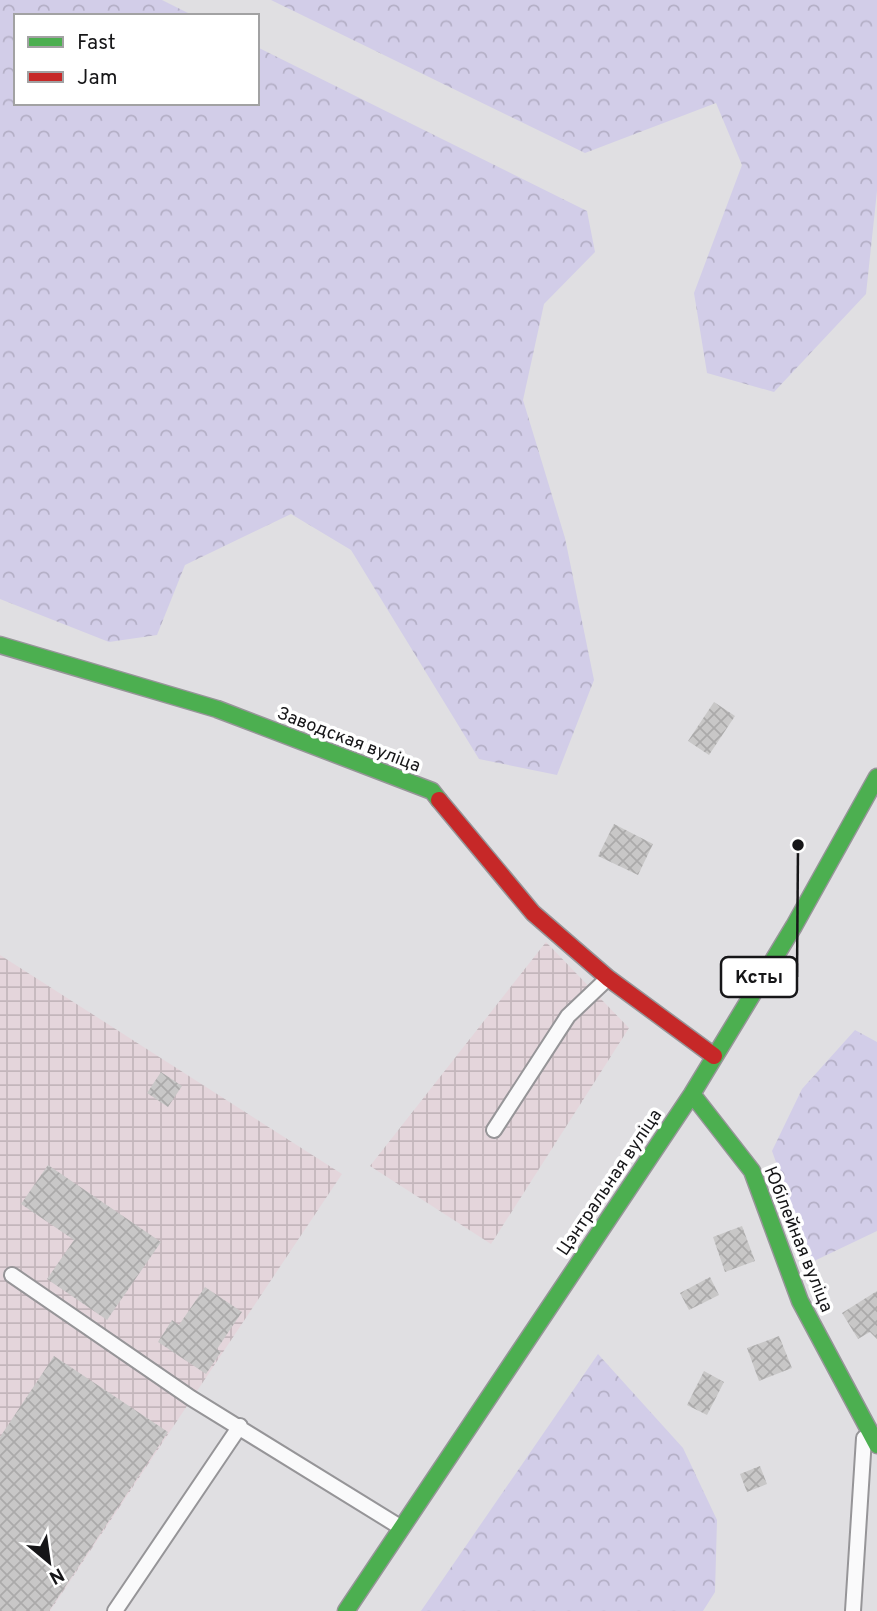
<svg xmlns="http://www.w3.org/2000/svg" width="877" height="1611" font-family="Overpass,sans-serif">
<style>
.industrial{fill:url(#industrial-grid)}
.forest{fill:url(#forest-crowns)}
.building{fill:url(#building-cross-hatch)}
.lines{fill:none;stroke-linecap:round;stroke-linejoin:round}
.lane-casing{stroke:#969598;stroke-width:18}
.fast-casing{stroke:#969598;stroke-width:19}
.jam-casing{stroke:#969598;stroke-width:19}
.lane{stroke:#fafafb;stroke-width:14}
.fast{stroke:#4caf50;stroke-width:16}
.jam{stroke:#c62828;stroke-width:16}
.labels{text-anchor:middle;stroke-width:7;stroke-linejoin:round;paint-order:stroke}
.street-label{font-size:18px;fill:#161618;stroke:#fff}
.leader{fill:none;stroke:#161618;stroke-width:2.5}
.callout-dot{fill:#161618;stroke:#fff;stroke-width:2.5}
.callout{fill:#fff;stroke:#161618;stroke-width:2.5}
.callout-label{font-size:19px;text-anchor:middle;font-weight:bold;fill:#161618}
</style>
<defs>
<pattern id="industrial-grid" width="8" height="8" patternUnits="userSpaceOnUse" patternTransform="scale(1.75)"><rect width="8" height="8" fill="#e4d5db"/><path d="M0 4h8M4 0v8" fill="none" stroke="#c3b6bb"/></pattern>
<pattern id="forest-crowns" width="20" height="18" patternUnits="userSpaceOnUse" patternTransform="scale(1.75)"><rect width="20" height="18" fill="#d2cde8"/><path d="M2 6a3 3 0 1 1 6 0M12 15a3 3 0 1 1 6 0" fill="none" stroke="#b4afc6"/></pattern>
<pattern id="building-cross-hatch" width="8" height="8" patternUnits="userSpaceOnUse" patternTransform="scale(1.75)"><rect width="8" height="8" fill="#c8c7c7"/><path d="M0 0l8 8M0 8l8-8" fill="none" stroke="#abaaaa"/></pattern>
</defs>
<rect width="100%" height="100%" fill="#e0dfe2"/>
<!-- industrial -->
<path class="industrial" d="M546 942 629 1028 491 1244 370 1166Z
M0 955 342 1174 50 1611H0Z"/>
<!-- forest -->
<path class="forest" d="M0 0H162L194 16H16V103H257V47L587 211 595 252 544 304 523 400 565 538 594 680 557 775 479 759 351 550 291 514 185 565 157 635 109 642 0 599Z
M271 0H877V191L866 294 774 392 707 373 694 293 742 165 716 103 585 153Z
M855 1030 877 1042V1231L812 1262 772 1151 802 1089Z
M598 1354 683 1448 717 1520 715 1592 703 1611H421Z"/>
<!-- building -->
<path class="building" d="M714 702 735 716 709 755 688 741Z
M614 824 653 844 638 875 598 856Z
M161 1072 182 1086 168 1107 147 1093Z
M48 1165 161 1242 107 1320 47 1279 74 1240 21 1204Z
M742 1226 755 1261 725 1272 713 1237Z
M710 1277 719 1295 689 1310 680 1293Z
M205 1287 242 1312 217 1349 221 1352 206 1374 158 1342 172 1320 179 1325Z
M877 1291V1339L870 1332 858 1339 842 1313Z
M779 1336 792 1368 759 1381 747 1348Z
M54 1356 168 1432 49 1611H0V1437Z
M704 1371 724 1382 707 1415 687 1405Z
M760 1466 767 1484 747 1492 740 1474Z"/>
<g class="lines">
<!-- lane casing -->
<g class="lane-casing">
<path id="lane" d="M494 1130 568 1016 607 979
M12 1275 191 1398 400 1527
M115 1611 240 1426
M853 1611 864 1438"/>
</g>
<!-- fast casing -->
<g class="fast-casing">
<path id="fast" d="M0 645 217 709 432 791 439 800
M692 1094 752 1171 800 1301 877 1445
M346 1611 692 1094 794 926 877 777"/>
</g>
<!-- jam casing -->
<g class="jam-casing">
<path id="jam" d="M439 800 533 913 608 978 714 1056"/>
</g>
<!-- lane -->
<use href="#lane" class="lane"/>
<!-- fast -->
<use href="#fast" class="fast"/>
<!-- jam -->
<use href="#jam" class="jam"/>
</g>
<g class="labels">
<!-- street labels -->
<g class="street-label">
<text transform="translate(349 739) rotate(21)" y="6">Заводская вуліца</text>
<text transform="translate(609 1182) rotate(-56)" y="6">Цэнтральная вуліца</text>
<text transform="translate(799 1239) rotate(68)" y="6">Юбілейная вуліца</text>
</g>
</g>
<!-- callouts -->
<path class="leader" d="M798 845L797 977"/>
<circle class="callout-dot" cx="798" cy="845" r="7"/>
<rect class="callout" x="721" y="957" width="76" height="40" rx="7"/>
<g class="callout-label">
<text x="759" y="983">Ксты</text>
</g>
<!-- legend -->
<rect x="14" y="14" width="245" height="91" fill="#ffffff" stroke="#a2a2a3" stroke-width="2"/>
<rect x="28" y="37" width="35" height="10" fill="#4caf50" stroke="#a2a2a3" stroke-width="2"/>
<text x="77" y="49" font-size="21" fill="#161618">Fast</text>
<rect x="28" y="72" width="35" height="10" fill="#c62828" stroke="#a2a2a3" stroke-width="2"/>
<text x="77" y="84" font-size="21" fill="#161618">Jam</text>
<!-- north arrow -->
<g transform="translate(49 1562) rotate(151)" stroke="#ffffff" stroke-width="5" paint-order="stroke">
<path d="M0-5L12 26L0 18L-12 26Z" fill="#161618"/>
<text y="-10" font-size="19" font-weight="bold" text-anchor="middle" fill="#161618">N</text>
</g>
</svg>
